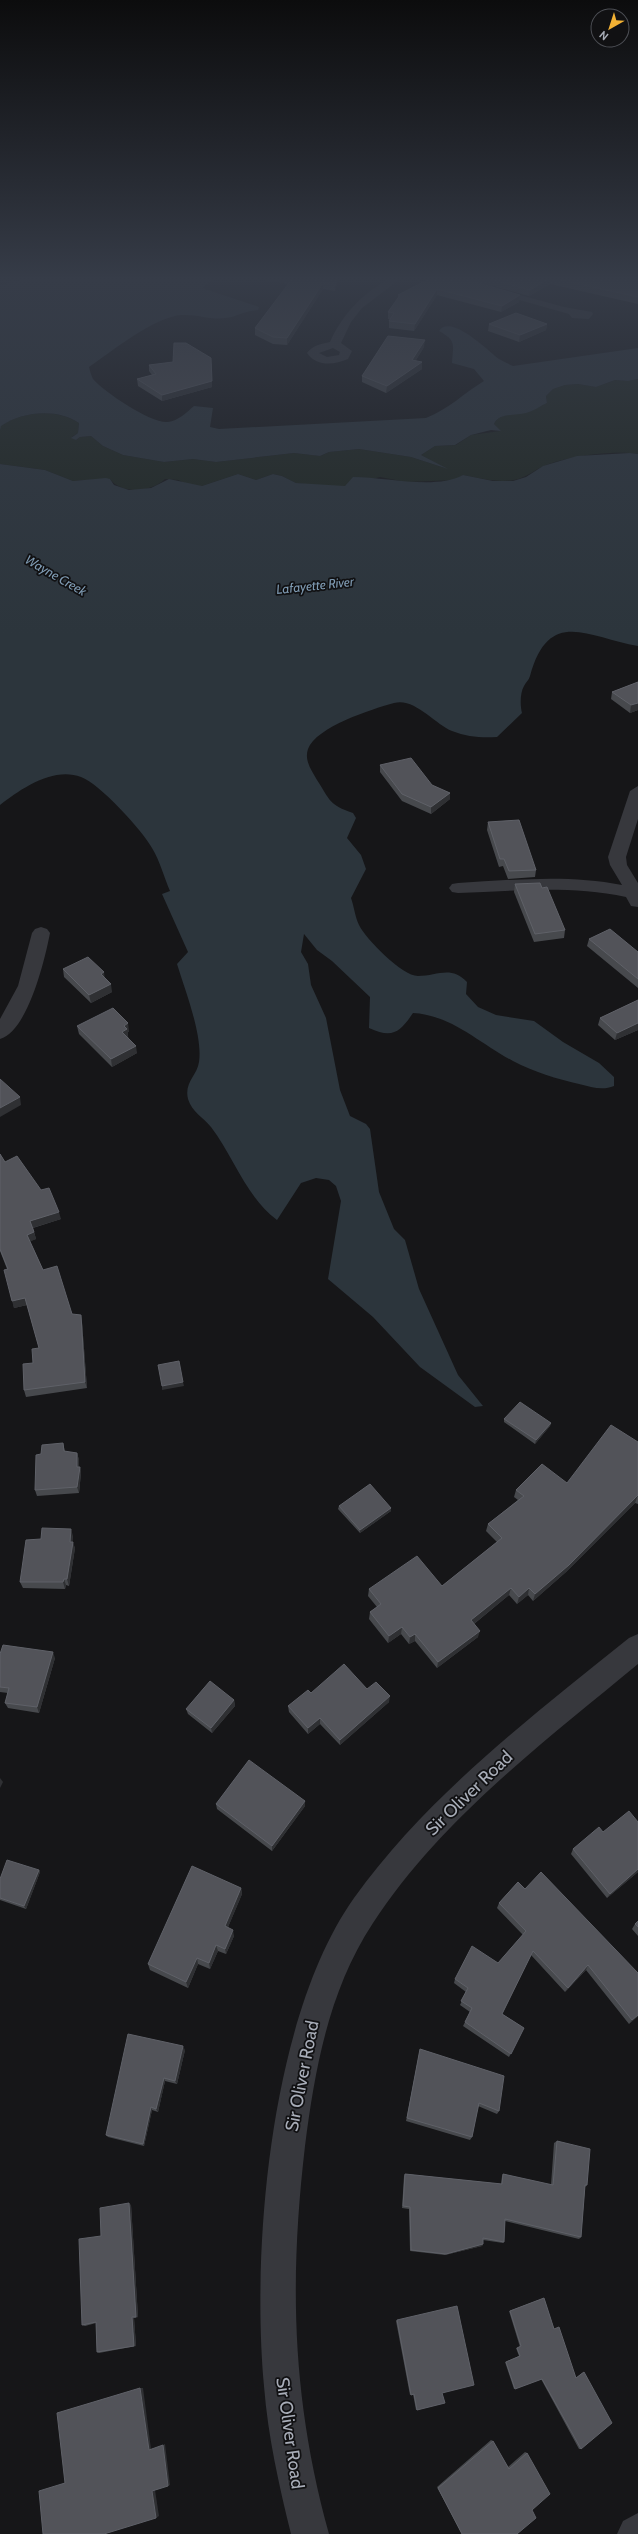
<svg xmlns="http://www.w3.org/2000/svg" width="638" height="2534" font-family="Cabin,sans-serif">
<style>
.green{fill:#1e261f}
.water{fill:#2c353c}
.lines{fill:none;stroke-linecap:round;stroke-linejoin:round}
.minor{fill:#37383d;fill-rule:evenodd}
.wall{fill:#47494d}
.shaded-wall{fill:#2f3033}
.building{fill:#525359;stroke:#5f6168}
.labels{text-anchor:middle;stroke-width:3.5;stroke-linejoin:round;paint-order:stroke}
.far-water-label{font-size:13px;font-style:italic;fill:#7f9bb3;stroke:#111113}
.near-street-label{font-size:18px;fill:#a8adb8;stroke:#111113}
</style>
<rect width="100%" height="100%" fill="#161618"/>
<!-- green -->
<path class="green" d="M638 379V454C613 450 568 456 544 466 534 470 526 478 514 480 497 483 479 478 463 475L457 480 406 482 380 477 345 486 330 487 296 483 282 476 273 474 256 480 238 474 202 486H191L178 480 165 479C152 492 122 495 110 479L73 481 45 470 0 464V426C23 411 57 408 79 423L78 433 72 437 76 440 80 437 91 436 103 446 123 455 164 462 193 459 216 462 294 453 320 456 329 452 359 449 411 457 445 468 421 455 435 446 456 445 471 435 500 431 494 424C500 411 521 415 532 410 537 408 542 405 547 403L546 396 553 389 565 385 578 384 596 387 615 380 628 381Z"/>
<!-- water -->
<path class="water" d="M25 279H214L202 288 259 307 258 310C242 311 237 317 225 318 211 320 196 314 182 315 155 316 111 352 89 367 90 371 91 375 93 379 104 392 152 424 168 422 178 421 187 412 194 406L213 408 210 427 219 429 426 418C449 409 464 393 484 381L474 369 452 363C453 344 457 341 439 331 451 313 489 352 499 359 504 362 509 364 513 366L638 348V379L628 381 615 380 596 387 578 384 565 385 553 389 546 396 547 403C540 406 534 411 526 413 516 416 499 412 494 424L501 431 491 430 471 435 455 445 435 446 421 455 448 469 411 457 359 449 329 452 320 456 294 453 216 462 193 459 164 462 123 455 103 446 91 436 80 437 76 440 71 438 78 433 79 423C58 408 22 411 1 426L0 430V285Z
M630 453 638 454V646C589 638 549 606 530 676 529 680 526 682 524 686 520 693 520 705 522 713L497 737C482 738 467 737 452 731 435 724 414 697 394 703 372 709 316 727 308 749 304 761 312 771 317 780 330 800 329 805 353 813L356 818 347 838 361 855 366 869 351 898C354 906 355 917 359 925 366 939 402 976 418 976 437 976 451 965 467 982L466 994 478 1007 496 1015 534 1021 563 1042 599 1063 614 1077V1086C602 1091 592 1087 579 1084 557 1079 534 1072 513 1061 480 1044 452 1015 413 1013 400 1032 393 1039 369 1028L370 997 332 961 317 950 304 934 301 952 308 964 311 985 326 1018 340 1090 350 1116 366 1124 370 1129 379 1192 394 1229 405 1240 419 1289 458 1375 483 1406 475 1407 420 1367 373 1317 328 1279 341 1201 336 1186 329 1180 316 1178 301 1183 277 1220C246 1197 234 1157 211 1127 203 1117 192 1112 188 1099 184 1082 197 1076 199 1062 203 1036 185 990 177 964L188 952 162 894 170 891C164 877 160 861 152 848 142 830 100 784 81 777 54 766 20 789 0 805V464L45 470 73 481 106 478 110 479 114 485 129 490 151 488 169 479 202 486 238 474 256 480 273 474 282 476 296 483 345 486 353 477C386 477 435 490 463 475L493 481H513L526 477 543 466 577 456Z"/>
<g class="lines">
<!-- minor -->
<path class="minor" d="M388 279H400L362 308 351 322 341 343 352 351 348 359C334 365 317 367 307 353 313 345 321 344 330 342 343 313 362 295 388 279ZM333 348 340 352 339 355 327 357 319 353Z
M445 279H461L564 307 592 312 593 314 589 319 572 318 569 314Z
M638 786V819L626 857 627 865 638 883V907L631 906 626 897C570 885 514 891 458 893L452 892 449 888 452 884 458 883C512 880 568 874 622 885L610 865 608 857 630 791Z
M41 927 47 929 50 933C45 959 28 1031 0 1039V1019L18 986 32 933 35 929Z
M638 1634V1664C544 1742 441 1819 373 1923 329 1990 315 2068 305 2146 289 2283 292 2400 329 2534H291C279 2485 268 2437 264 2386 251 2246 271 2015 354 1898 428 1795 531 1717 629 1638Z
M638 2513V2534H617L623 2521Z"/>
</g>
<!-- wall -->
<path class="wall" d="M260 279H338L335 291 323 289 287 345 273 344 255 335V328L289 284Z
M429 279 520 295 519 302 501 312 437 295 414 331 389 328V321L390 319H388V312L398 299V295Z
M466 279H638V304L550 284 529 296Z
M489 324H547L546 330 519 342 488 331Z
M424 347 416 360 422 369 386 393 362 382V376Z
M212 364V387L162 401 138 386 137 379 152 375 149 371V365Z
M638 682V710L630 713 611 699 612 692Z
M380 765 450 793V799L431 814 402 801 380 772Z
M488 822 536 870 535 877 508 879 503 866 499 867 487 830Z
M515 884 542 888 565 930 564 938 534 942 514 892Z
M589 939 638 952V988L587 946Z
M63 969 105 978 112 992 91 1003 64 977Z
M638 1000V1030L615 1040 598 1025 600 1018Z
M77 1026 129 1031 128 1032V1037L137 1053 112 1067 79 1034Z
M0 1154 5 1162 61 1219 33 1228 36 1239 30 1241 43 1270 72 1314 82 1322 87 1388 26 1397 24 1390 39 1348 27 1305 14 1308 7 1269 0 1251Z
M504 1419 551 1423 550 1426 535 1444 504 1422Z
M638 1442V1504L635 1503 566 1572 533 1601 528 1595 517 1604 509 1595 474 1624 478 1637 437 1668 415 1641 409 1644 401 1634 388 1643 369 1619 370 1612 377 1607 368 1596 369 1589 442 1586 497 1542 486 1531 488 1524 518 1500 514 1497 516 1490 567 1483Z
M63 1443 65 1452 77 1453 79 1460V1467H80L81 1473 79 1493 37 1496 35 1490 41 1454Z
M339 1506 391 1508V1511L360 1533 338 1509Z
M73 1536 72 1542 75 1548 69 1586 66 1585 65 1589 23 1588 20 1582 41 1539Z
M0 1654 55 1658 39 1713 8 1708 5 1703 8 1693 0 1692Z
M367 1689 389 1702 340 1745 320 1724 308 1734 289 1712 288 1706 311 1693Z
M234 1700 235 1706 212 1733 188 1714 186 1709Z
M216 1804 305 1806 272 1851 217 1809Z
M603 1832 638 1872 607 1898 571 1854 573 1849Z
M39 1870 40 1872 26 1909 0 1900V1879Z
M518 1882 638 2016 629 2024 586 1970 565 1992 531 1955 502 2014 524 2028 509 2057 463 2026 470 2012 460 2005 466 1992 454 1983 455 1979 498 1963 523 1935 497 1908 499 1903Z
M241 1888 242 1894 228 1927 234 1936 226 1954 218 1951 210 1969 198 1964 188 1988 150 1970 148 1964Z
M638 1921V1936L632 1929 635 1924Z
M420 2049 499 2111 497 2114 478 2106 472 2137 470 2140 406 2121Z
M185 2050 177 2084 165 2081 158 2112 152 2110 144 2146 108 2137 106 2135Z
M557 2141 587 2185 585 2187 581 2237 579 2239 505 2221 504 2242 503 2243 483 2240V2244L482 2246 445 2255 410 2251 409 2209 402 2208 404 2176 405 2174 501 2184 502 2176 503 2174 551 2185 554 2143Z
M131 2205 138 2317 134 2318 136 2346 99 2353 97 2352 96 2323 85 2326 82 2325 101 2236Z
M544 2298 554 2329 576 2378 582 2373 584 2372 581 2449H579L541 2379 514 2389 505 2362 519 2356 516 2348 520 2347 509 2311Z
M397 2320 442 2393 417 2410H416L413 2394 410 2395 396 2321Z
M491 2440 493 2441 508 2467 525 2452 527 2453 532 2510 517 2534H462L437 2487Z"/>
<!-- shaded-wall -->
<path class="shaded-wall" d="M336 279H338L335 291V285Z
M548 279H550V284L529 296 530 290Z
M323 283V289L287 345V338Z
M437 289V295L414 331 415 324Z
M520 295 519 302 501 312 502 306Z
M547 324 546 330 519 342 520 335Z
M425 340 424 347 412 366V360Z
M422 362V369L386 393 387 386Z
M212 364V387L162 401V395Z
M638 703V710L630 713 631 705Z
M450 793V799L431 814V807Z
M104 972 105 980 101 974Z
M111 984 112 992 91 1003 89 995Z
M128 1023 129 1031 128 1032V1037L123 1040 122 1032 124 1026Z
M638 1023V1030L615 1040 617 1033Z
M136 1046 137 1053 112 1067 111 1059Z
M20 1097 21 1105 0 1117V1108Z
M59 1212 61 1219 32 1228 30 1221Z
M34 1232 36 1239 29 1242 27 1235Z
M25 1298 27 1305 14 1308 12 1301Z
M81 1315 82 1322 87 1388 85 1382Z
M183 1382 184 1386 162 1390V1386Z
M551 1423 550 1426 535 1444 536 1440Z
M77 1453 79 1460V1472L80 1467 81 1473 79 1493 77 1487Z
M638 1495 635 1503 566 1572 533 1601 535 1594Z
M391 1508V1511L360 1533V1530Z
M71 1529 73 1536 72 1549 70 1542Z
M73 1542 75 1548 69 1586 67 1579Z
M64 1579 66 1585 65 1589 63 1582Z
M511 1588 509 1595 470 1627 471 1620Z
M529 1588 528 1595 517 1604 519 1597Z
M402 1627 401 1634 388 1643 389 1636Z
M480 1631 478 1637 437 1668 438 1662Z
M415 1634V1641L409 1644 410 1637Z
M53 1652 55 1658 39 1713 37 1707Z
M390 1696 389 1702 340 1745V1740Z
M234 1700 235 1706 212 1733 211 1728Z
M320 1718V1724L308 1734V1728Z
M0 1778 3 1782 0 1788Z
M305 1801V1806L272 1851V1846Z
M638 1869V1872L607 1898 610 1894Z
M39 1870 40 1872 26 1909 24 1906Z
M241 1888 242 1894 226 1932 225 1926Z
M233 1930 234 1936 226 1954 225 1949Z
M216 1945 218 1951 210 1969 209 1963Z
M197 1958 198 1964 188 1988 186 1982Z
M588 1965 586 1970 565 1992 568 1988Z
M638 2015V2016L629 2024 632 2020Z
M183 2046 185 2050 177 2084 175 2081Z
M164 2078 165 2081 158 2112 156 2109Z
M151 2107 152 2110 144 2146 143 2144Z
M129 2203 131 2205 138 2317H136Z
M483 2244 482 2246 445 2255 446 2254Z
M132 2317 134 2318 136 2346H134Z
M140 2388H143L151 2449 149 2450Z
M165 2444 170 2485 168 2486 163 2445Z
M155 2490 159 2516 156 2518 152 2491Z"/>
<!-- building -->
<path class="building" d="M292 279H336L335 285 323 283 287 338 273 337 255 328Z
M429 279H465L520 295 502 306 437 289 415 324 389 321 394 313 388 312 400 295H398Z
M490 279H548L530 290Z
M556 279H638V297Z
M516 313 547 324 520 335 489 324Z
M388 336 425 340 412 360 422 362 387 386 362 376Z
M174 343H186L211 358 212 381 162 395 137 379 156 374 149 365 173 362Z
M638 682V703L631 705 612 692Z
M411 758 432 785 450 793 431 807 402 794 380 765Z
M519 820 536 870 509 871 504 859H500L488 822Z
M540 883 542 888 547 887 565 930 535 934 515 884Z
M610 929 638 952V979L589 939Z
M88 957 104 972 101 974 111 984 89 995 63 969Z
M638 1000V1023L617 1033 600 1018Z
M113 1008 128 1023 124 1026 127 1029 122 1032 136 1046 111 1059 77 1026Z
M0 1079 20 1097 0 1108Z
M0 1154 5 1162 17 1156 41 1190 49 1188 59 1212 30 1221 34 1232 27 1235 43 1270 57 1266 72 1314 81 1315 85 1382 24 1390 23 1364 33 1363 32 1349 39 1348 25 1298 12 1301 4 1270 8 1269 0 1249Z
M179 1361 183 1382 162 1386 158 1365Z
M520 1402 551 1423 536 1440 504 1419Z
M611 1425 638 1442V1495L569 1565 535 1594 529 1588 519 1597 511 1588 471 1620 480 1631 438 1662 415 1634 410 1637 402 1627 389 1636 370 1612 381 1604 369 1589 417 1556 442 1586 502 1538 488 1524 524 1496 516 1490 542 1464 567 1483Z
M63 1443 64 1451 77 1453V1467H80L77 1487 35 1490 36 1455 41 1454 42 1445Z
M370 1484 391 1508 360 1530 339 1506Z
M42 1528 71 1529 70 1542H73L67 1579H64L63 1582H20L26 1540 41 1539Z
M3 1645 53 1652 37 1707 5 1703 9 1688 0 1687V1654Z
M344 1664 367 1689 376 1682 390 1696 340 1740 320 1718 308 1728 288 1706 308 1690 311 1693Z
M210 1681 234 1700 211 1728 186 1709Z
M249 1760 305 1801 272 1846 216 1804Z
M629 1811 638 1822V1869L610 1894 573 1849 599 1827 603 1832Z
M7 1860 39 1870 24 1906 0 1898V1879Z
M192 1866 241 1888 225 1926 233 1930 225 1949 216 1945 209 1963 197 1958 186 1982 148 1964Z
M541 1872 638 1973V2015L632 2020 588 1965 568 1988 533 1951 502 2014 524 2028 511 2054 465 2022 472 2008 461 2001 468 1988 455 1979 472 1946 498 1963 526 1931 499 1903 518 1882 525 1889Z
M638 1921V1927L635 1924Z
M128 2034 183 2046 175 2081 164 2078 156 2109 151 2107 143 2144 106 2135Z
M420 2049 504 2076 499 2111 479 2103 472 2137 407 2118Z
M557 2141 590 2149 587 2185H585L581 2237 505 2219 504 2242 483 2238V2244L446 2254 411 2250 410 2207 403 2206 405 2174 502 2184 503 2174 553 2185Z
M129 2203 136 2317H132L134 2346 97 2352 96 2322 82 2325 79 2239 101 2236 100 2208Z
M544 2298 554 2329 559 2327 576 2378 584 2372 612 2423 581 2449 542 2379 515 2389 506 2362 520 2356 517 2348 521 2346 510 2311Z
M457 2306 474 2385 442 2393 445 2403 417 2410 414 2394 411 2395 397 2320Z
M140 2388 149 2450 163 2445 168 2486 152 2491 156 2518 104 2534H43L39 2491 65 2483 57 2413Z
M493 2441 509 2469 527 2453 550 2494 532 2510 536 2518 517 2534H462L438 2488Z"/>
<!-- sky -->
<linearGradient id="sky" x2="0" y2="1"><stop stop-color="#0c0c0d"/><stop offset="0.44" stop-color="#363c48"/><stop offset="1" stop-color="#363c48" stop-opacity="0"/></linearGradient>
<rect width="638" height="634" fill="url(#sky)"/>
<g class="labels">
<!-- far-water labels -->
<g class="far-water-label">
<text transform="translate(56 575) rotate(30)" y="5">Wayne Creek</text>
<text transform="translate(315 585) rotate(-6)" y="5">Lafayette River</text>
</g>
<!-- near-street labels -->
<g class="near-street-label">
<text transform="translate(469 1793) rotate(-44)" y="6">Sir Oliver Road</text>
<text transform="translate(302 2076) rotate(-79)" y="6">Sir Oliver Road</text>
<text transform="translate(290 2433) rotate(82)" y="6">Sir Oliver Road</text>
</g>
</g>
<!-- north arrow -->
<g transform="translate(610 28) rotate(219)"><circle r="19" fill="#111113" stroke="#4d4f55"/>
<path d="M0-3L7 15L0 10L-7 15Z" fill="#f2b134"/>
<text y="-6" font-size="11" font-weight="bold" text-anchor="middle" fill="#a8adb8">N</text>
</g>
</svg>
